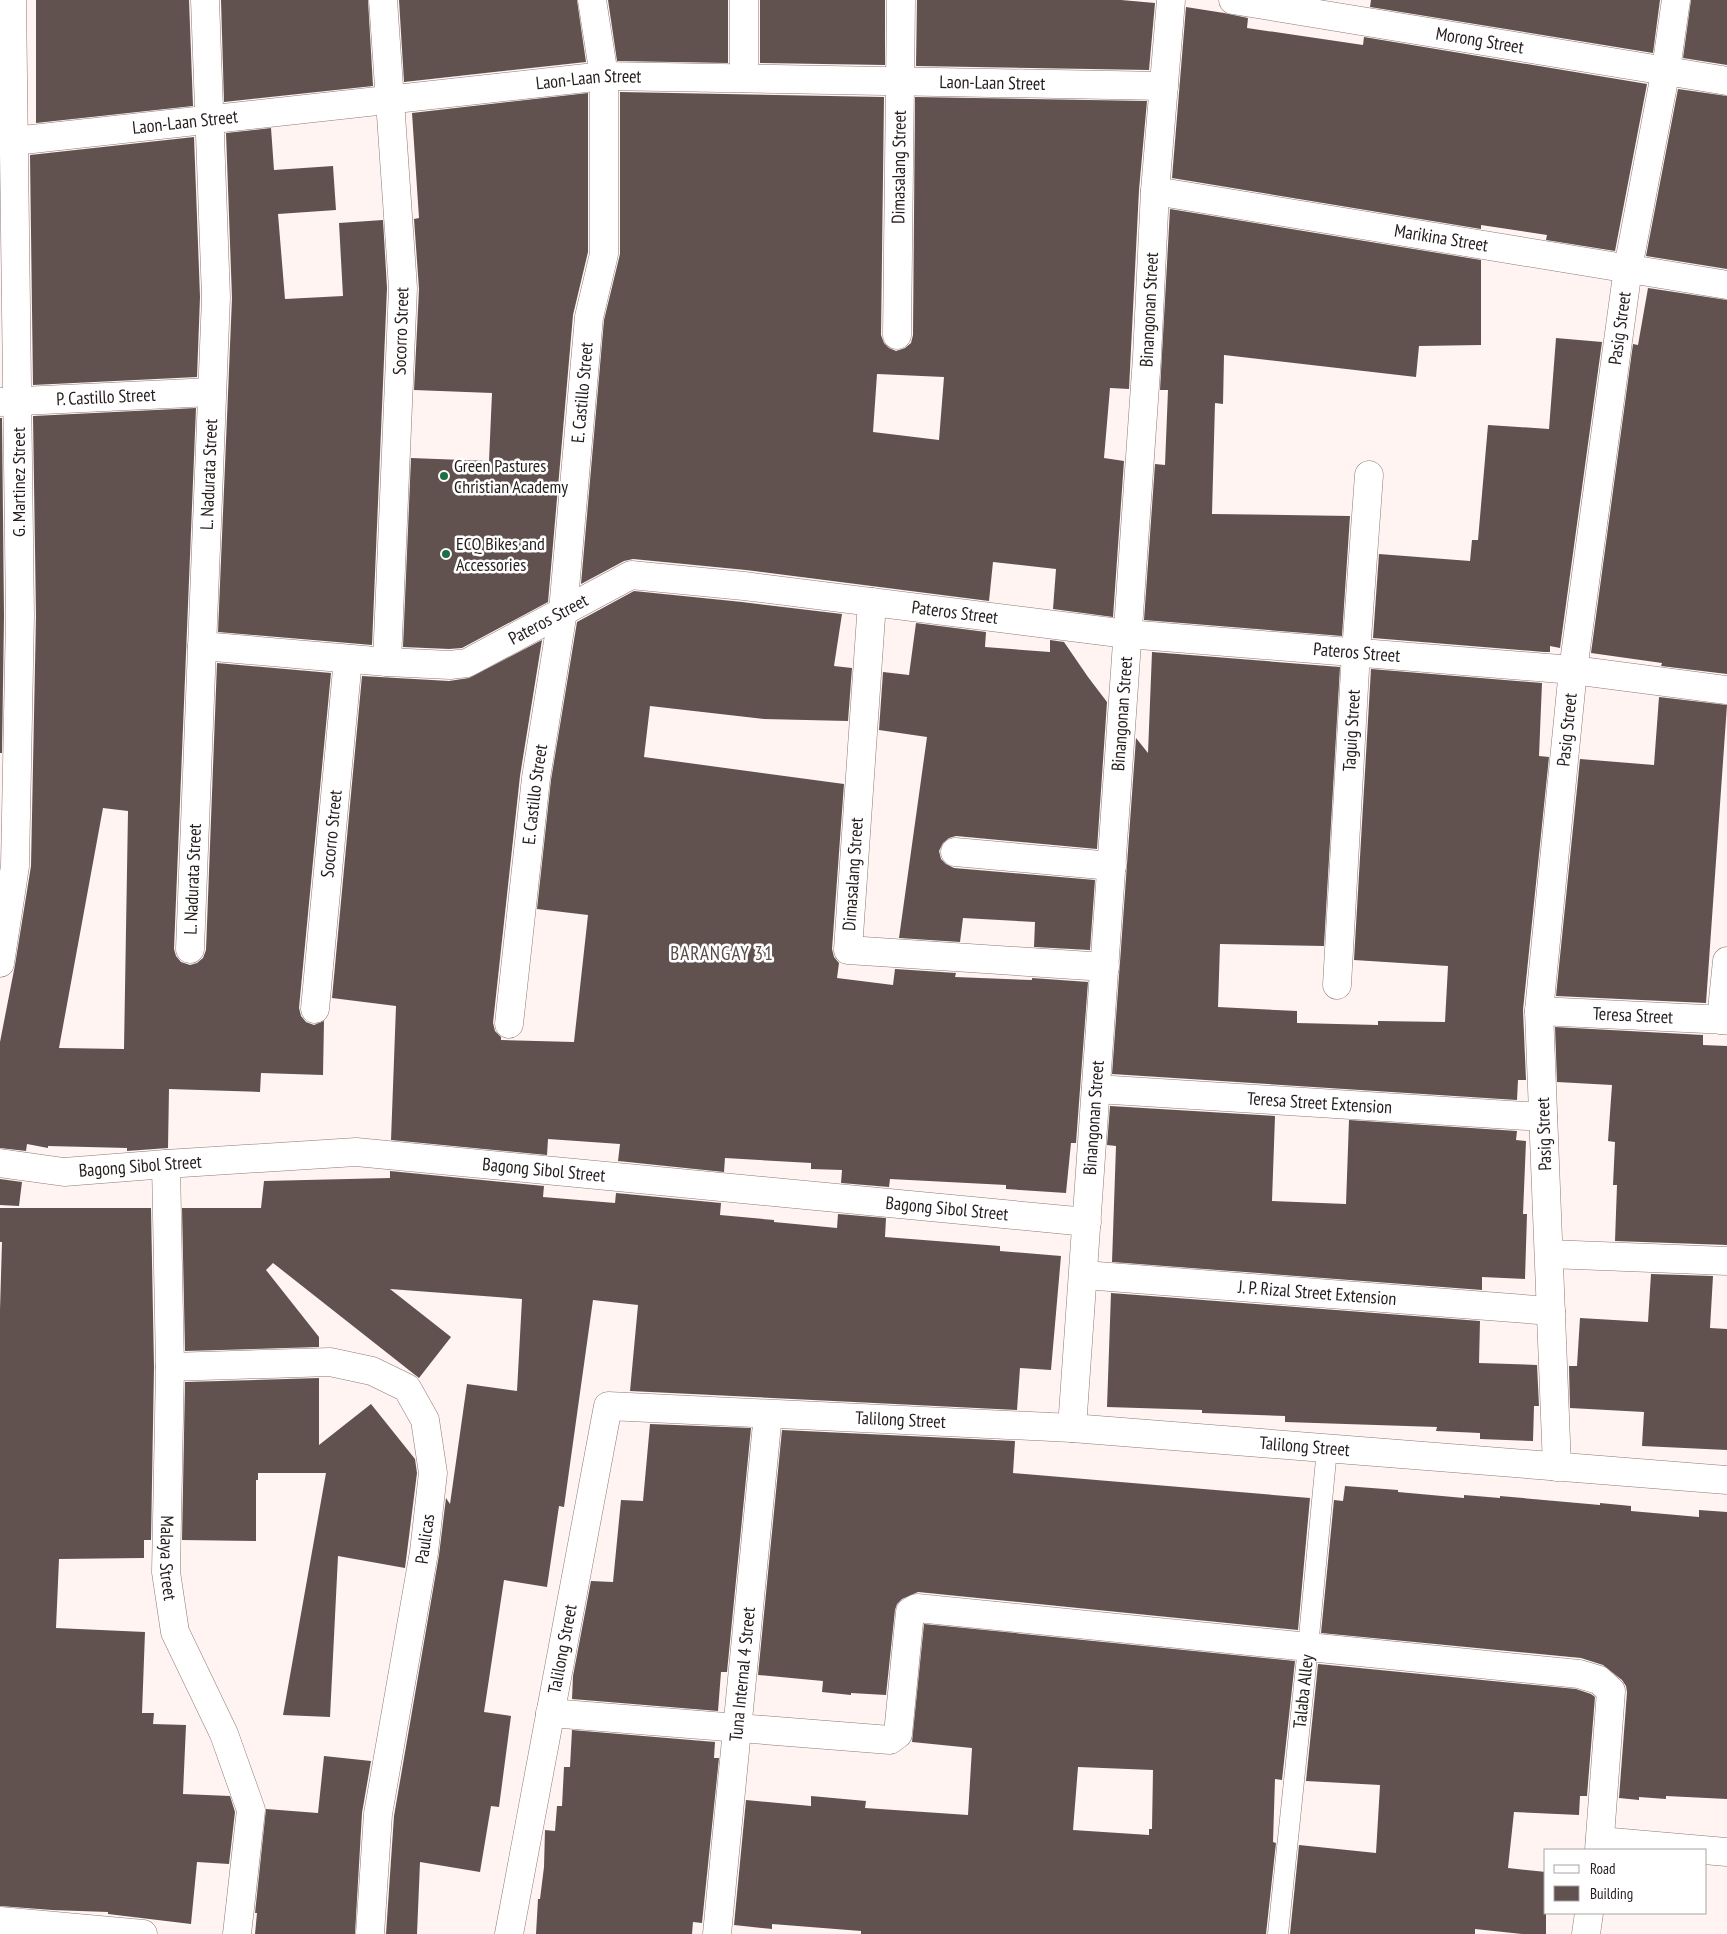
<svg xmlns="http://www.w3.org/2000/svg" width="1727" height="1934" font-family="'PT Sans Narrow',sans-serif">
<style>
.building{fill:#61524f;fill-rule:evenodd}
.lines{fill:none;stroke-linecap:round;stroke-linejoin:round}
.lane-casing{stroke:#8b7a78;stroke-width:21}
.street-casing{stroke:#8b7a78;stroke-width:29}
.lane{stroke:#fff;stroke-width:20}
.street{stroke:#fff;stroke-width:28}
.poi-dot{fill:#1b7144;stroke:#fff;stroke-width:2}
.labels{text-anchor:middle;stroke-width:5;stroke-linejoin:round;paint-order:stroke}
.street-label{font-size:18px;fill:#241d1c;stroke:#fff}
.poi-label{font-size:18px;fill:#241d1c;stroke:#fff;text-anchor:start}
.neighbourhood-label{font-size:19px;letter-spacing:1px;fill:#5a4b49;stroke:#fff}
</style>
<rect width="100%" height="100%" fill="#fff4f2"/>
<!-- building -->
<path class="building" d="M36 0H189L193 106 36 123Z
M221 0H368L373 86 224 102Z
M399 0H577L586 62 404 82Z
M608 0H728V63L617 61Z
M760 0H885V65L760 63Z
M917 0H1121L1155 3 1149 70 916 66Z
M1371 0H1660L1653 53 1370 7Z
M1691 0H1727V65L1683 58Z
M1186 7 1224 13 1248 18 1247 28 1363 45 1364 37 1647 84 1615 251 1546 240 1547 235 1481 225V229L1172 178Z
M1678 89 1727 96V269L1646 256Z
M620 92 884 97 881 335 884 343 889 348 896 351 905 348 911 343 913 335 915 97 1147 101 1139 190 1129 389 1110 388 1104 458 1124 461 1113 617 1053 609 1056 569 993 562 989 601 746 570 633 559 624 561 581 584 604 320 620 254ZM877 374 944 377 939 440 873 432Z
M588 93V252L573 315 548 602 462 648 449 649 403 647 411 458 489 461 492 393 414 390 419 289 414 219 419 218 412 113Z
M271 128 274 170 333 166 336 210 278 214 285 299 343 296 339 223 383 220 387 288 372 645 218 632 232 298 226 133Z
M194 137 200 297 197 377 33 385 30 155Z
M1170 209 1481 260V345L1419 346 1416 377 1224 355 1223 404 1215 403 1212 514 1350 516 1342 636 1144 620 1155 464 1165 465 1168 390H1160Z
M1648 288 1727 300V674L1661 666 1662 663 1591 653 1633 344 1638 345Z
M1556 338 1602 342 1560 648 1550 646V652H1544L1373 638 1379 554 1470 561 1472 540H1478L1488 425 1549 429Z
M196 408 174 949 176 956 181 962 190 965 197 963 203 958 206 950 217 663 331 673 299 1008 301 1016 306 1022 314 1025 324 1021 323 1075 261 1073 260 1092 169 1089 168 1148 127 1151V1148L48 1146V1148L27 1144 26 1151 0 1148V1042L15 965 31 866 36 616 33 416ZM103 808 128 811 124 1049 59 1048Z
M0 418H2L4 616 2 753H0Z
M634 591 742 602 842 614 834 666 852 668 848 721 764 719 650 706 644 757 844 784 832 949 834 957 839 963 837 978 893 985 895 969 956 973 955 977 1032 980V978L1088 982 1076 1143H1071L1066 1193 1006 1189V1185L890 1179 889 1187 841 1183 842 1170 811 1169V1163L725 1158 724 1172 618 1161 620 1144 548 1139 547 1155 391 1140 396 1006 332 998 362 676 449 681 469 678 542 640 520 776 493 1023 495 1031 501 1037V1040L574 1042 588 915 537 909 551 780 577 622Z
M916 623 986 632 985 647 1050 652V640L1064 642 1088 677 1107 702 1097 849 956 836 949 838 943 843 939 851 941 859 946 864 954 868 1095 880 1090 950 1034 947 1035 922 963 918 960 942 899 938 927 737 879 730 883 672 909 675Z
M1152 652 1340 667 1324 946 1220 944 1218 1007 1297 1011V1023L1378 1025V1021L1445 1022 1448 966 1354 960 1371 669 1542 683 1539 756 1549 757 1523 1010 1526 1080H1518L1517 1100 1112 1074 1136 738 1148 753Z
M1659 697 1727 705 1706 1003 1556 996 1580 759 1654 765Z
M1555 1027 1703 1035V1045L1727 1046V1245L1615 1241 1617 1185H1613L1615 1142 1608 1141 1612 1085 1557 1082Z
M1110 1106 1275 1116 1272 1201 1346 1204 1349 1120 1517 1131 1516 1140 1526 1141 1523 1214H1527L1525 1279 1482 1277V1290L1112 1262 1116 1146 1107 1145Z
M390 1171 544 1186 543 1197 615 1203 616 1193 721 1203 720 1215 774 1220V1222L837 1228 838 1214 886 1218 885 1237 1000 1246V1251L1061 1256 1051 1370 1020 1368 1017 1410 630 1391 638 1305 593 1300 564 1507 559 1506 547 1587 504 1580 484 1712 511 1716 499 1807 491 1806 480 1872 420 1862 417 1934H386L394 1816 439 1555 446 1498 450 1504 467 1384 517 1391 522 1299 390 1289 451 1337 419 1378 273 1263 266 1270 319 1337V1347L185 1351 182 1208H261L264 1181 390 1178Z
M0 1179 22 1182 19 1206 0 1205Z
M0 1208H151L154 1367 151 1540H144V1558L59 1559 56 1628 145 1632 142 1713H154L153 1724 186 1725 183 1794 230 1796 235 1812 229 1864 197 1862 191 1924 108 1914V1912L52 1910 0 1906V1310L2 1242H0Z
M1651 1274 1713 1276 1710 1328 1727 1329V1450L1642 1446 1644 1412 1570 1408 1569 1366H1577L1580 1318 1648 1322Z
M1111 1293 1480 1321 1479 1363 1537 1365 1539 1406H1534L1533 1441 1480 1439V1433L1436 1431 1437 1427 1285 1422V1416L1202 1413V1410L1107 1407Z
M319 1378V1445L371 1404 415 1459 417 1473 405 1568 338 1556 330 1717 283 1715 326 1473H258V1480H256V1541L182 1540 185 1382Z
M650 1424 751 1428 727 1672H721L718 1711 572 1699 573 1676 591 1581 613 1582 621 1500 643 1501Z
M782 1430 1015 1441 1013 1473 1310 1498 1298 1630 918 1592 902 1599 897 1604 895 1610 886 1695 851 1693V1695L822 1692 823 1681 758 1675Z
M1345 1486 1398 1490V1492L1464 1498V1495L1500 1498V1496L1600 1505V1503L1631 1506V1511L1699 1517V1510L1727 1512V1799L1666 1796V1799L1639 1797V1800L1619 1798 1627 1692 1626 1686 1622 1680 1603 1665 1581 1658 1321 1633 1334 1500 1343 1501Z
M924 1624 1295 1661 1282 1780 1275 1779 1273 1842 1276 1843 1266 1934H861V1931L772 1924V1929L734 1925 746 1800 811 1806V1796L866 1801 865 1808 968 1815 972 1748 912 1742ZM1078 1767 1153 1770 1152 1829H1149V1835L1073 1830Z
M1318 1664 1576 1689 1591 1694 1595 1697 1587 1796H1580L1579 1815 1514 1812 1508 1868 1546 1872V1934H1522L1475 1929V1934H1290L1299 1845 1376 1853 1380 1785 1306 1781Z
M572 1730 715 1742 714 1758H719L702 1923 693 1922 692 1934H536L538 1899H540L544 1867 545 1830 555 1831 557 1806H562L564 1767H570Z
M324 1756 371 1761 362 1813 355 1934H255L257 1913H255L266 1809 318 1813Z"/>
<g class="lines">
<!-- lane casing -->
<g class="lane-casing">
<g id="lane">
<path id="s1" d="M1278 1934 1308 1647 1327 1449"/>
</g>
</g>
<!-- street casing -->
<g class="street-casing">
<g id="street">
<path d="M383 0 403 288 387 662"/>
<path id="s2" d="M1233 0 1727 81"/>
<path d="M744 78V0"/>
<path id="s3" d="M14 141 604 76 1164 86"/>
<path id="s4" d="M1155 191 1727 285"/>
<path id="s5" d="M897 335 901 0"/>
<path id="s6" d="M0 402 212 392"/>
<path d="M872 602 848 950 1105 967"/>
<path id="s7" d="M202 646 387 662 450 665 467 663 631 575 744 586 1127 634 1573 670 1727 690"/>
<path d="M955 852 1112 866"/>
<path id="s8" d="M190 949 216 297 205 0"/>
<path d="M0 963 15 866 20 616 12 0"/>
<path id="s9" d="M1337 985 1356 652 1369 475"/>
<path id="s10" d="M315 1009 348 659"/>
<path id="s11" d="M1539 1011 1727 1020"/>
<path d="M1721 1020 1727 961"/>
<path id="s12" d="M509 1024 536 778 563 611 589 317 604 254V76L592 0"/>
<path id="s13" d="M1096 1089 1543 1117"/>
<path id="s14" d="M0 1163 64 1172 166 1164 356 1152 1087 1222"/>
<path id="s15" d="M166 1164 170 1367 166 1572 175 1632 224 1734 251 1810 237 1934"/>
<path d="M1549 1254 1727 1261"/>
<path id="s16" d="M1084 1275 1551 1311"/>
<path d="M170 1367 330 1362 372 1371 407 1388 425 1420 433 1473 424 1552 378 1814 370 1934"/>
<path id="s17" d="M1072 1428 1147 357 1155 191 1171 0"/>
<path id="s18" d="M1557 1467 1539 1011 1573 670 1628 268 1666 69 1676 0"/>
<path d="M550 1713 890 1740 898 1734 910 1612 917 1608 1579 1674 1599 1680 1611 1691 1599 1850"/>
<path d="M1600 1841 1727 1852"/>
<path d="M0 1921 143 1934"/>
<path id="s19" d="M509 1934 608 1406 1072 1428 1727 1480"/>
<path id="s20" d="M717 1934 768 1414"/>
<path d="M1586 1934 1589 1913"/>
</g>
</g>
<!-- lane -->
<use href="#lane" class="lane"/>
<!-- street -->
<use href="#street" class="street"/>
</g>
<!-- markers -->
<g class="poi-dot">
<circle cx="444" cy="476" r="5"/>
<circle cx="446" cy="554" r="5"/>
</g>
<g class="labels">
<!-- street labels -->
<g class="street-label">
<text dy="6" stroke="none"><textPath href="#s2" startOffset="250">Morong Street</textPath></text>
<text dy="6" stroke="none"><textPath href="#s3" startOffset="578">Laon-Laan Street</textPath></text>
<text dy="6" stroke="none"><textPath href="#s3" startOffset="982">Laon-Laan Street</textPath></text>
<text dy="6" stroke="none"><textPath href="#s3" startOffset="172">Laon-Laan Street</textPath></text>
<text dy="6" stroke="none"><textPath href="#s5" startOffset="168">Dimasalang Street</textPath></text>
<text dy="6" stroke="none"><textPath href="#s4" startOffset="290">Marikina Street</textPath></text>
<text dy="6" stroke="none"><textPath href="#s17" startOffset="1121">Binangonan Street</textPath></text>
<text dy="6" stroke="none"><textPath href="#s18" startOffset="1144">Pasig Street</textPath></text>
<text transform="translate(401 331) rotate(-88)" y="6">Socorro Street</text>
<text dy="6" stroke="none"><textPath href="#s12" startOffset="636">E. Castillo Street</textPath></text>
<text dy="6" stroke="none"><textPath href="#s6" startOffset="106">P. Castillo Street</textPath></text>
<text dy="6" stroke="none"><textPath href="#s8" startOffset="475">L. Nadurata Street</textPath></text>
<text transform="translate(19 482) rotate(-90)" y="6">G. Martinez Street</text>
<text dy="6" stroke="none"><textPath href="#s7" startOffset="778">Pateros Street</textPath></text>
<text dy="6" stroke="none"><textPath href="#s7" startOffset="358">Pateros Street</textPath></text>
<text dy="6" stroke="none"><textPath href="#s7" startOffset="1182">Pateros Street</textPath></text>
<text dy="6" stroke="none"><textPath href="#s17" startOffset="716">Binangonan Street</textPath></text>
<text dy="6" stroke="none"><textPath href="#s9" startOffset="255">Taguig Street</textPath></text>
<text dy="6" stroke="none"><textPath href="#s18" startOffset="739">Pasig Street</textPath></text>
<text dy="6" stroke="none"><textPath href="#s12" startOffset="231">E. Castillo Street</textPath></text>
<text dy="6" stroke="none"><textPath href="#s10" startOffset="176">Socorro Street</textPath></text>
<text transform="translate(853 874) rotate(-86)" y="6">Dimasalang Street</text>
<text dy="6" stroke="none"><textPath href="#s8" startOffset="70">L. Nadurata Street</textPath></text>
<text dy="6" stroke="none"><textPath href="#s11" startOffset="94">Teresa Street</textPath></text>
<text dy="6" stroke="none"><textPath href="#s13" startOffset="224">Teresa Street Extension</textPath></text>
<text dy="6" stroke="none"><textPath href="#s17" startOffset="311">Binangonan Street</textPath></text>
<text transform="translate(1544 1134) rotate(-92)" y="6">Pasig Street</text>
<text dy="6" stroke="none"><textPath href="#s14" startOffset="141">Bagong Sibol Street</textPath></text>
<text dy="6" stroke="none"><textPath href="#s14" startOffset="546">Bagong Sibol Street</textPath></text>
<text dy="6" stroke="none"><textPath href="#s14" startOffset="951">Bagong Sibol Street</textPath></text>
<text dy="6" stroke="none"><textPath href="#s16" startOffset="234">J. P. Rizal Street Extension</textPath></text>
<text dy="6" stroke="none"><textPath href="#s19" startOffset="830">Talilong Street</textPath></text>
<text dy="6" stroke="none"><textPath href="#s19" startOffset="1235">Talilong Street</textPath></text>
<text transform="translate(425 1539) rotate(-82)" y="6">Paulicas</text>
<text dy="6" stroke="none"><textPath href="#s15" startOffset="394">Malaya Street</textPath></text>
<text dy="6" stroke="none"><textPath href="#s19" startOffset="290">Talilong Street</textPath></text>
<text dy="6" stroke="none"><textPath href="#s20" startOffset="261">Tuna Internal 4 Street</textPath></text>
<text dy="6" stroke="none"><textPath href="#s1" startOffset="244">Talaba Alley</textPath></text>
</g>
<!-- poi labels -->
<g class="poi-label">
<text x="454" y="472">Green Pastures<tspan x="454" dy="21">Christian Academy</tspan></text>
<text x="456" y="550">ECQ Bikes and<tspan x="456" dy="21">Accessories</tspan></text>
</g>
<!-- neighbourhood labels -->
<g class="neighbourhood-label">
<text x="722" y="960">BARANGAY 31</text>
</g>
</g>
<!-- legend -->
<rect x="1544" y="1849" width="162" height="65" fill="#ffffff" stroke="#a7a5a4"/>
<rect x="1554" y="1865" width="25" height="8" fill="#ffffff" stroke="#a7a5a4"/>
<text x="1590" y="1874" font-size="15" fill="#241d1c">Road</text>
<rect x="1554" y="1886" width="25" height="15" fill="#61524f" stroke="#a7a5a4"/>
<text x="1590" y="1899" font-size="15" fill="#241d1c">Building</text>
</svg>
